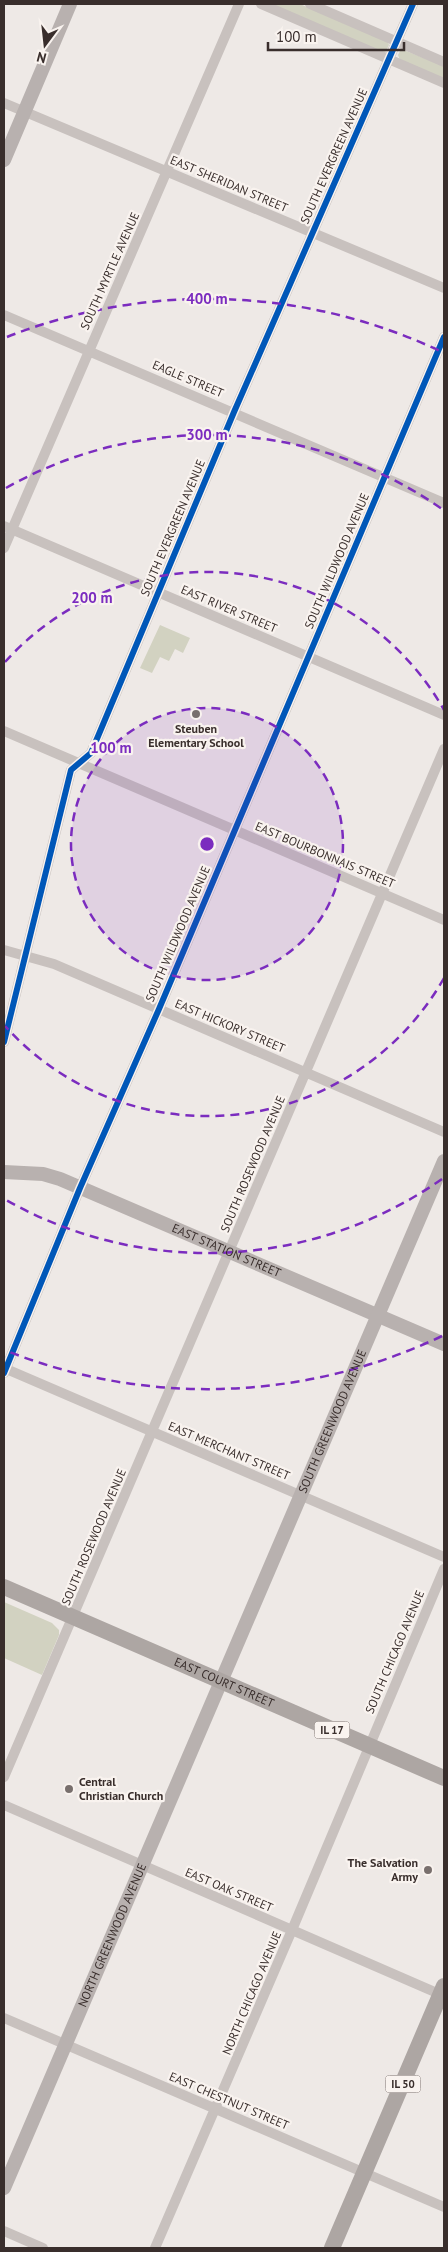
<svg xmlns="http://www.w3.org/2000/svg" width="448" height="2252" font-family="'PT Sans',sans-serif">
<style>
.green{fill:#d2d2c1}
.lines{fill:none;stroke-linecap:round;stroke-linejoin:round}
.street{stroke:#c8c1be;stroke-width:10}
.secondary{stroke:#b8b1af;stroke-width:14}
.primary{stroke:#ada6a3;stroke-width:16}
.cycleway-casing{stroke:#f9f3ef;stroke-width:9}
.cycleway{stroke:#0057b8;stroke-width:6}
.ring{fill:none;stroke:#7b2cbf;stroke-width:2.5;stroke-dasharray:9 6}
.poi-dot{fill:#786f6d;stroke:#f9f3ef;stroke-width:2}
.labels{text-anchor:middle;stroke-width:4.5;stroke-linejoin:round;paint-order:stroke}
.shield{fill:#f9f3ef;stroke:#736966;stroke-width:1}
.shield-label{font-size:11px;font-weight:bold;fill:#392e2c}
.street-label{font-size:12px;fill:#392e2c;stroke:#f9f3ef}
.poi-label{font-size:12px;font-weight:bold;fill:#392e2c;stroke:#f9f3ef}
.centre{fill:#7b2cbf;stroke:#f9f3ef;stroke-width:2.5}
.ring-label{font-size:15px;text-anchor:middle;font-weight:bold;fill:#7b2cbf;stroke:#f9f3ef;stroke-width:4.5;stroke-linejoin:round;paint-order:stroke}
</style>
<rect width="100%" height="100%" fill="#eee9e6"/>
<!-- green -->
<path class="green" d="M270 4H300L388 42 389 45 385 53Z
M401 49 444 66V79L400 60 398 55Z
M160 625 190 638 183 653 175 649 169 661 160 657 152 673 140 668Z
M4 1602 52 1623 59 1630V1635L42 1675 4 1658Z"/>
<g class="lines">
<!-- street -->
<path class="street" d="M261 4 444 83
M310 4 444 62
M4 103 444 288
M4 315 444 503
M4 526 444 715
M4 548C81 366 162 186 239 4
M4 731 444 920
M4 950 54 964 444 1132
M4 1042 71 770 91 753 234 412 413 4
M4 1368 444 1557
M4 1373 80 1188 159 1009 444 337
M4 1777 444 749
M4 1805 444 1996
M4 2018 444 2207
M4 2231 43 2248
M155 2248 292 1930 444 1569"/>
<!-- secondary -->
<g class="secondary">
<path d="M4 160 70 4"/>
<path id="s1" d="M4 1172 43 1174 60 1179 444 1344"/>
<path id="s2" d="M4 2188 444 1161"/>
</g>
<!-- primary -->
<g class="primary">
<path id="s3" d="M4 1587 444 1778"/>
<path d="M332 2248 444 1986"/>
</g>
<!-- cycleway casing -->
<g class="cycleway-casing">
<path id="cycleway" d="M4 1042 71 770 91 753 234 412 413 4
M4 1373 80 1188 159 1009 444 337"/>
</g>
<!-- cycleway -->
<use href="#cycleway" class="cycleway"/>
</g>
<!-- distance rings -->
<circle cx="207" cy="844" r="136" fill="#7b2cbf" fill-opacity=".12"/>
<g class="ring">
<circle cx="207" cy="844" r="136"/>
<path d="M444 978A272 272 0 0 1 5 1026M5 662A272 272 0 0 1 444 710"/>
<path d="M442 1179A409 409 0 0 1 6 1200M6 488A409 409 0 0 1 442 509"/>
<path d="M442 1336A545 545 0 0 1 7 1351M7 337A545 545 0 0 1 442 352"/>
</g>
<!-- markers -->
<g class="poi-dot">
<circle cx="196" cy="714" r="5"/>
<circle cx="69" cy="1789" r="5"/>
<circle cx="428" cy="1870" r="5"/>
</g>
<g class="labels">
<!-- shield labels -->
<g class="shield">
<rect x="314.5" y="1721.5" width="35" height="17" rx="4"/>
<rect x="385.5" y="2075.5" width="35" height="17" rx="4"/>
</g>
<g class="shield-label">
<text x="332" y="1734">IL 17</text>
<text x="403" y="2088">IL 50</text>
</g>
<!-- street labels -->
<g class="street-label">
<text transform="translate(334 156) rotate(-66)" y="4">SOUTH EVERGREEN AVENUE</text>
<text transform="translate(229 184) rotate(23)" y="4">EAST SHERIDAN STREET</text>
<text transform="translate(110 271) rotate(-66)" y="4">SOUTH MYRTLE AVENUE</text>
<text transform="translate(188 379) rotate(23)" y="4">EAGLE STREET</text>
<text transform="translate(173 528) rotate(-67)" y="4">SOUTH EVERGREEN AVENUE</text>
<text transform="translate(337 561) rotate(-67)" y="4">SOUTH WILDWOOD AVENUE</text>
<text transform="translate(229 609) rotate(23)" y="4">EAST RIVER STREET</text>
<text transform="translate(325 855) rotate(23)" y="4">EAST BOURBONNAIS STREET</text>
<text transform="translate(178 934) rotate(-67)" y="4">SOUTH WILDWOOD AVENUE</text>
<text transform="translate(230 1026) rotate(23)" y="4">EAST HICKORY STREET</text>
<text transform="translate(253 1164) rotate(-67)" y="4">SOUTH ROSEWOOD AVENUE</text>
<text dy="4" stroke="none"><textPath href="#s1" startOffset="238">EAST STATION STREET</textPath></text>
<text dy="4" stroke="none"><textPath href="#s2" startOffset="834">SOUTH GREENWOOD AVENUE</textPath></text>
<text transform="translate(229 1451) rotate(23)" y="4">EAST MERCHANT STREET</text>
<text transform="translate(94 1537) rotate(-67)" y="4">SOUTH ROSEWOOD AVENUE</text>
<text transform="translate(395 1652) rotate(-67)" y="4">SOUTH CHICAGO AVENUE</text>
<text dy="4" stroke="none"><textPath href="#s3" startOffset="240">EAST COURT STREET</textPath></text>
<text transform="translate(229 1890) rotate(23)" y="4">EAST OAK STREET</text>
<text dy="4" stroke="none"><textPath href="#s2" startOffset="275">NORTH GREENWOOD AVENUE</textPath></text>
<text transform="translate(252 1993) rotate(-67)" y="4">NORTH CHICAGO AVENUE</text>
<text transform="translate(229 2101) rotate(23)" y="4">EAST CHESTNUT STREET</text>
</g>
<!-- poi labels -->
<g class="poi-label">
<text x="196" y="733">Steuben<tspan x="196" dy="14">Elementary School</tspan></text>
<text x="79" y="1786" text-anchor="start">Central<tspan x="79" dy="14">Christian Church</tspan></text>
<text x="418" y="1867" text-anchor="end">The Salvation<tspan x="418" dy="14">Army</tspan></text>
</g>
</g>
<circle cx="207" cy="844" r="8" class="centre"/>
<g class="ring-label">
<text x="207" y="304">400 m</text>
<text x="207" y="440">300 m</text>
<text x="92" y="603">200 m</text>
<text x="111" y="753">100 m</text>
</g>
<!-- border -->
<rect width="448" height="2252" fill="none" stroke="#392e2c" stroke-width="10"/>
<!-- north arrow -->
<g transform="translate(45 45) rotate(195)" stroke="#f9f3ef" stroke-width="4" paint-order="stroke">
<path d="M0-4L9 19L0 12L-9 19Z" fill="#392e2c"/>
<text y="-8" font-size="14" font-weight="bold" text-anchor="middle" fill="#392e2c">N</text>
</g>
<!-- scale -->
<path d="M268 42v8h136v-8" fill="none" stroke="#392e2c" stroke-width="2.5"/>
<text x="276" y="42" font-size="15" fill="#392e2c" stroke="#f9f3ef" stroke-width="4" paint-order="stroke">100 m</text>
</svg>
